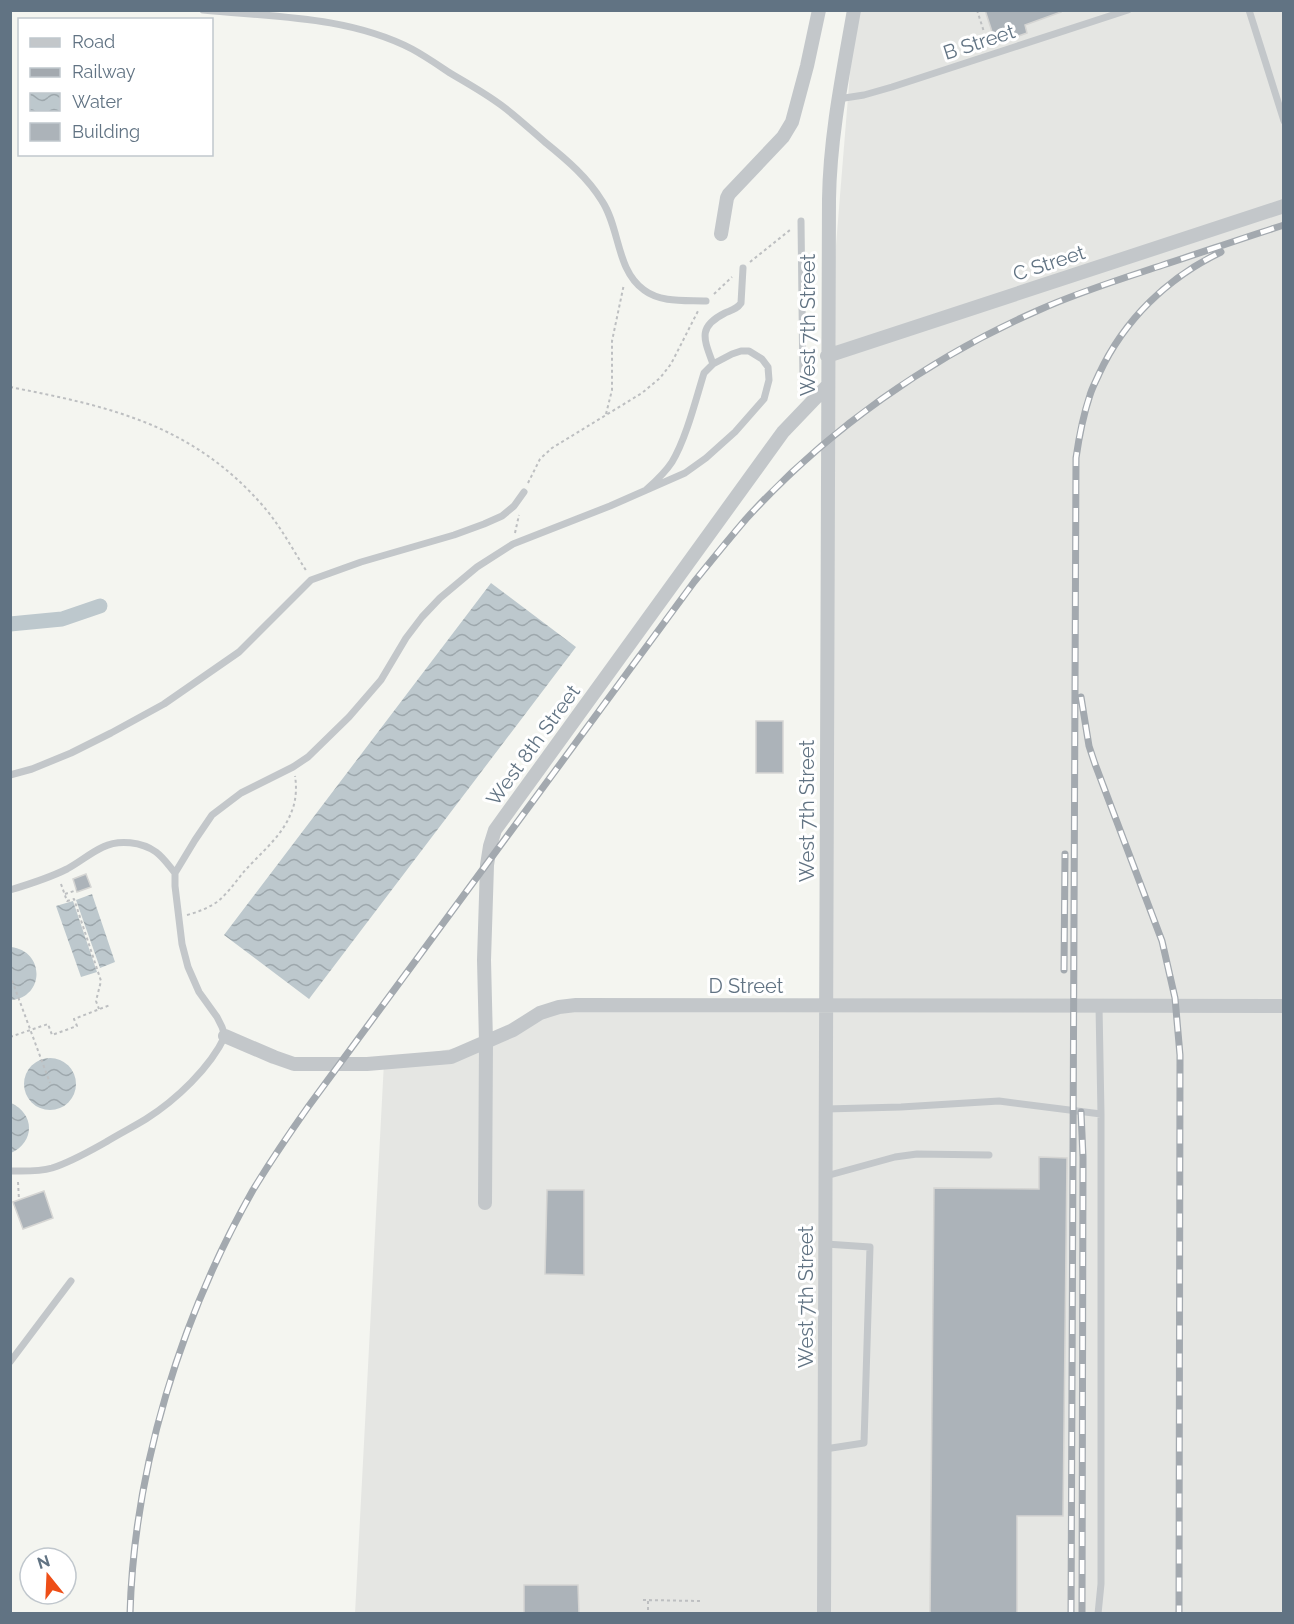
<svg xmlns="http://www.w3.org/2000/svg" width="1294" height="1624" font-family="Raleway,sans-serif">
<style>
.built{fill:#e5e6e3}
.water{fill:url(#water-waves)}
.lines{fill:none;stroke-linecap:round;stroke-linejoin:round}
.canal{stroke:#bdc8cd;stroke-width:15}
.building{fill:#acb3b9;stroke:#d5d5d3;stroke-width:1.5}
.path{stroke:#bdbfc1;stroke-width:2;stroke-dasharray:3 3;stroke-linecap:butt}
.lane{stroke:#c3c7ca;stroke-width:7}
.street{stroke:#c3c7ca;stroke-width:14}
.rail-casing{stroke:#a3a9af;stroke-width:7}
.rail{stroke:#fff;stroke-width:4.5;stroke-dasharray:14;stroke-linecap:butt}
.labels{text-anchor:middle;stroke-width:6;stroke-linejoin:round;paint-order:stroke}
.street-label{font-size:20px;fill:#617383;stroke:#fff}
</style>
<defs>
<pattern id="water-waves" width="16" height="10" patternUnits="userSpaceOnUse" patternTransform="scale(1.5)"><rect width="16" height="10" fill="#bdc8cd"/><path d="M0 5q4-4 8 0t8 0" fill="none" stroke="#9da7ac"/></pattern>
</defs>
<rect width="100%" height="100%" fill="#f4f5f0"/>
<!-- built -->
<path class="built" d="M855 11H1283V1613L355 1614 384 1062 486 1042 559 1007 826 1005 827 356Z"/>
<!-- water -->
<path class="water" d="M491 583 576 647 309 999 224 935Z
M92 894 115 962 100 968 76 900Z
M73 901 97 972 81 977 56 906Z
M11 947C45 951 45 997 11 1000Z
M24 1084a26 26 0 1 1 52 0a26 26 0 1 1-52 0Z
M11 1103C35 1114 35 1142 11 1153Z"/>
<g class="lines">
<!-- canal -->
<path class="canal" d="M10 624 62 619 100 606"/>
</g>
<!-- building -->
<path class="building" d="M985 10H1060L1061 12 1025 25 1027 33 996 44Z
M756 721H783V773H756Z
M86 874 91 887 77 892 73 879Z
M1039 1157 1067 1158 1063 1516H1017V1614H930L934 1188 1039 1189Z
M547 1190H584V1275L545 1274Z
M44 1191 53 1218 23 1229 13 1202Z
M524 1585H578L579 1614H524Z"/>
<g class="lines">
<!-- path -->
<path class="path" d="M977 10 984 32
M750 262 790 230
M714 294 732 277
M10 387C112 407 193 425 264 507 281 527 293 550 307 572
M606 414 612 390V341L624 284
M528 483 540 459 552 448 642 393 660 378 671 364 698 311
M515 533 519 515
M61 884 67 901 74 899 101 981 96 1001 99 1009
M65 894 77 890
M187 915C198 912 208 908 217 902 227 894 234 884 242 874 258 855 282 837 291 813 296 802 297 788 295 776
M10 975 50 1083
M10 1037 48 1024 52 1035 77 1026 74 1019 110 1005
M18 1182 19 1200
M643 1600 700 1601
M648 1601V1614"/>
<!-- lane -->
<path class="lane" d="M203 10C273 17 348 16 412 49 425 56 438 65 450 73 467 83 485 93 501 105 516 116 531 130 546 143 567 160 588 178 602 201 620 228 616 270 644 290 661 303 686 300 706 301
M1249 10 1284 121
M838 99 864 95 892 87 1128 10
M801 221 803 385
M713 364C704 339 697 327 725 313 732 310 737 309 741 303L743 268
M10 775 32 769 71 753 111 733 164 704 239 652 311 580 361 562 454 535 484 524 502 516 514 506 524 492
M10 890C30 884 49 878 67 869 80 862 90 853 103 847 119 839 142 842 156 852 164 858 169 866 175 873
M826 1109 901 1107 999 1101 1101 1114
M10 1171C24 1171 38 1172 52 1168 71 1162 88 1152 106 1142 119 1134 133 1127 146 1119 176 1100 210 1068 225 1036L222 1027 217 1017 199 992 188 967 182 944 175 886V873L195 840 212 815 241 793 293 767 308 757 349 717 381 680 406 638 422 617 440 598 477 567 513 544 610 506 685 473 706 458 735 432 764 399 769 380 768 367 762 359 749 351H741L732 354 713 364 704 373C696 399 686 439 672 462 665 473 656 481 646 490
M826 1176 895 1157 917 1154 989 1155
M10 1362 71 1281
M825 1449 864 1443 870 1247 826 1244
M1098 1614 1101 1584V1114L1099 1006"/>
<!-- street -->
<path class="street" d="M721 234 727 198 729 194 783 137 792 122 807 66 819 10
M827 356 1284 206
M225 1036 274 1057 294 1064H367L451 1057 513 1030 540 1013 559 1007 576 1005 1284 1006
M485 1203 486 1042 484 960 487 865 490 846 495 830 783 432 828 385
M824 1614 829 199C830 135 843 73 854 10"/>
<!-- rail casing -->
<g class="rail-casing">
<path id="rail" d="M1081 697 1089 746 1095 764 1162 941 1175 998 1180 1055 1179 1614
M1064 970 1065 854
M1081 1112 1083 1157 1082 1614
M130 1614C134 1468 181 1317 253 1190 270 1162 289 1134 308 1107L694 582C711 561 728 540 746 519 827 430 929 358 1039 310 1079 292 1121 279 1163 265 1203 252 1243 238 1284 225
M1071 1614 1076 458C1079 437 1083 416 1090 395 1092 388 1096 381 1099 374 1124 320 1167 278 1221 252"/>
</g>
<!-- rail -->
<use href="#rail" class="rail"/>
</g>
<g class="labels">
<!-- street labels -->
<g class="street-label">
<text transform="translate(979 42) rotate(-18)" y="7">B Street</text>
<text transform="translate(1049 263) rotate(-18)" y="7">C Street</text>
<text transform="translate(808 325) rotate(-90)" y="7">West 7th Street</text>
<text transform="translate(533 745) rotate(-54)" y="7">West 8th Street</text>
<text transform="translate(807 811) rotate(-90)" y="7">West 7th Street</text>
<text x="746" y="993">D Street</text>
<text transform="translate(806 1297) rotate(-90)" y="7">West 7th Street</text>
</g>
</g>
<!-- border -->
<rect width="1294" height="1624" fill="none" stroke="#617383" stroke-width="24"/>
<!-- legend -->
<rect x="18" y="18" width="195" height="138" fill="#ffffff" stroke="#c0c7cd" stroke-width="1.5"/>
<rect x="30" y="38" width="30" height="9" fill="#c3c7ca" stroke="#c0c7cd" stroke-width="1.5"/>
<text x="72" y="48" font-size="18" fill="#617383">Road</text>
<rect x="30" y="68" width="30" height="9" fill="#a3a9af" stroke="#c0c7cd" stroke-width="1.5"/>
<text x="72" y="78" font-size="18" fill="#617383">Railway</text>
<rect x="30" y="93" width="30" height="18" fill="url(#water-waves)" stroke="#c0c7cd" stroke-width="1.5"/>
<text x="72" y="108" font-size="18" fill="#617383">Water</text>
<rect x="30" y="123" width="30" height="18" fill="#acb3b9" stroke="#c0c7cd" stroke-width="1.5"/>
<text x="72" y="138" font-size="18" fill="#617383">Building</text>
<!-- north arrow -->
<g transform="translate(48 1576) rotate(342)"><circle r="28" fill="#ffffff" stroke="#c0c7cd" stroke-width="1.5"/>
<path d="M0-4.5L10 22L0 15L-10 22Z" fill="#ee4e17"/>
<text y="-9" font-size="16" font-weight="bold" text-anchor="middle" fill="#617383">N</text>
</g>
</svg>
